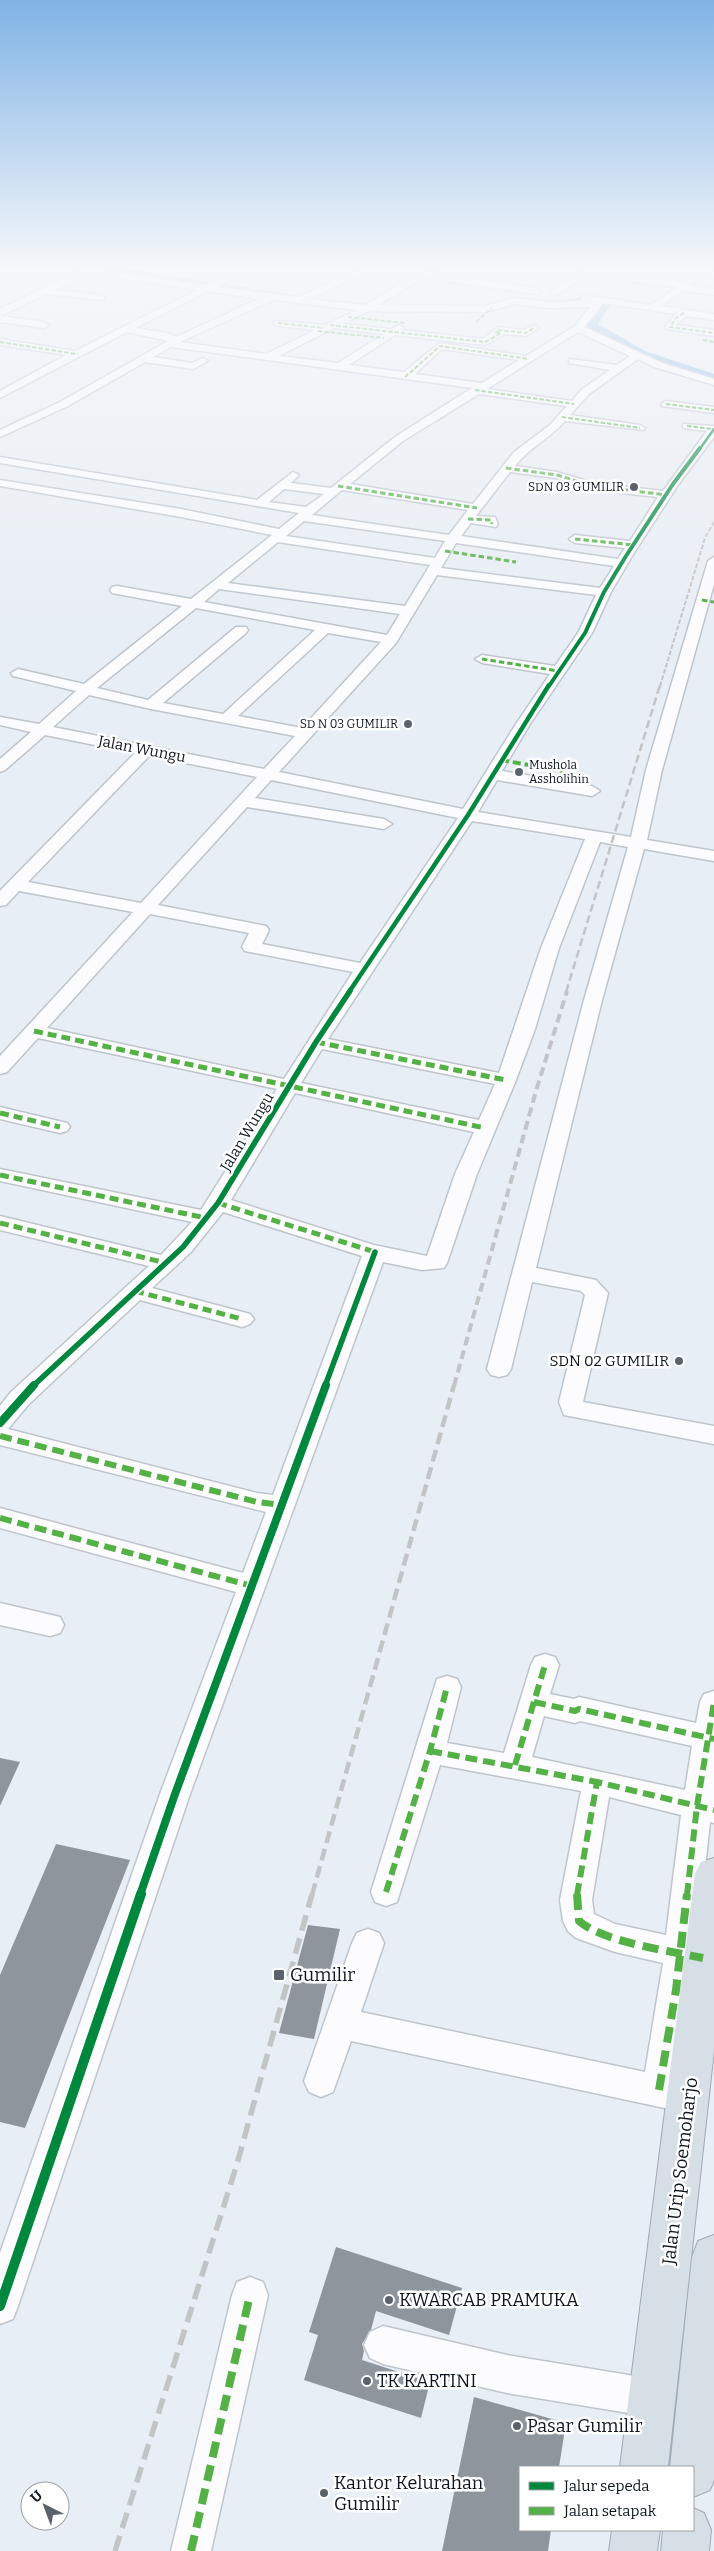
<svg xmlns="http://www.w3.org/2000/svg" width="714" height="2551" font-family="Bitter,serif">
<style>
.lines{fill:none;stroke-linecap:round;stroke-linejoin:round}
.river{fill:#85b2e1;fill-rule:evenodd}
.building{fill:#8e959d}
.minor-casing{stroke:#bec5cd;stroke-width:3}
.highway-casing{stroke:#9faab6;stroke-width:2}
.minor{fill:#fcfcfe;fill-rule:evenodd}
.highway{fill:#d6dee6;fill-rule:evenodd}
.rail-far4{stroke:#c3c4c6;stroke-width:2;stroke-dasharray:4.5 2;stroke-linecap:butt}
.rail-far3{stroke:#c3c4c6;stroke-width:2.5;stroke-dasharray:8 4;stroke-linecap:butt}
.rail-far2{stroke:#c3c4c6;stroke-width:4;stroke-dasharray:9 5;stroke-linecap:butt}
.rail-far1{stroke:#c3c4c6;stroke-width:4.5;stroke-dasharray:12 6;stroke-linecap:butt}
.rail{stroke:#c3c4c6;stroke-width:5.5;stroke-dasharray:16 8;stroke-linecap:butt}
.quiet-far5{stroke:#54b145;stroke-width:2;stroke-dasharray:4.5 2;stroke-linecap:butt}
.quiet-far4{stroke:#54b145;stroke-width:3;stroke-dasharray:5.5 3;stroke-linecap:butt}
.quiet-far3{stroke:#54b145;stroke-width:4;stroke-dasharray:8 4;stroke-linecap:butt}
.quiet-far2{stroke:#54b145;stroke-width:5;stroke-dasharray:9 5;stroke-linecap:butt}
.quiet-far1{stroke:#54b145;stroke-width:6;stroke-dasharray:12 6;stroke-linecap:butt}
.quiet{stroke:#54b145;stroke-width:8;stroke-dasharray:16 8;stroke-linecap:butt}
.cycleway-far5-casing{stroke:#fff;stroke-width:4}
.cycleway-far4-casing{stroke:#fff;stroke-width:5.5}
.cycleway-far3-casing{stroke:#fff;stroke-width:7}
.cycleway-far2-casing{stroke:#fff;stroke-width:9}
.cycleway-far1-casing{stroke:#fff;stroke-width:11}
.cycleway-casing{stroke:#fff;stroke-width:13}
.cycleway-far5{stroke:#00873e;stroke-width:2.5}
.cycleway-far4{stroke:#00873e;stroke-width:4}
.cycleway-far3{stroke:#00873e;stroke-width:4.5}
.cycleway-far2{stroke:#00873e;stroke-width:5.5}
.cycleway-far1{stroke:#00873e;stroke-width:8}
.cycleway{stroke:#00873e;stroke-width:10}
.poi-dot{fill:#5a626b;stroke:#fff;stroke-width:2}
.labels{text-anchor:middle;stroke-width:5;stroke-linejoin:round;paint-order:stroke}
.far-poi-label{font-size:12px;fill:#0d1620;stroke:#fff;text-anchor:end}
.street-label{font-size:15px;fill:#0d1620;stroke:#fff}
.poi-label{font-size:15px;fill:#0d1620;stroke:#fff;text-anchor:end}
.near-poi-label{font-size:18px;fill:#0d1620;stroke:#fff;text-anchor:start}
.near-street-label{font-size:18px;fill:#0d1620;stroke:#fff}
</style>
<rect width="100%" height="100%" fill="#e8eef5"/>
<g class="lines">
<!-- river -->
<path class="river" d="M64 265H101L282 293 289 297 282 301 71 269Z
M588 297 610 300 612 303 598 324 645 351 714 374V385L633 357 585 329 582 326 594 306 555 308 548 304 555 300Z"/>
</g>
<!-- building -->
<path class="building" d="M0 1758 20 1762 0 1806Z
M56 1844 130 1860 25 2128 0 2122V1975Z
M308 1925 340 1929 314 2039 279 2033Z
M336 2247 462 2288 449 2335 376 2311 371 2330 362 2344 364 2351 362 2360 430 2382 421 2418 304 2380 318 2335 309 2332Z
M474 2397 566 2423 559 2467H520V2530H551L548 2551H442Z"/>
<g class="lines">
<!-- minor casing -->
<g class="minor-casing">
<path id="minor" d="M91 265H102L97 269 205 286 246 265H257L216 287 298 297 350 273 364 269 347 265C410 265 473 280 536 288L541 291 536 294 423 278 378 305 485 306 513 298 550 302 590 301 582 300V296L585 295 651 305 677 287 626 281 623 280V276L683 282 700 270H714V276L705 275 689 286 714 289V295L683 291 661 306 714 314V320L686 316 676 325 714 330V336L667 329 665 327 676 314 603 303 584 327 662 363 714 379V385L654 367 638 359 589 394 570 415 640 425 645 428 644 430 565 421C550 438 529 448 515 466L557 472 594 483 663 491 707 431 683 428V424L714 426V437L678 485 632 556 611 592 592 633 530 724 502 771 592 786 600 791 592 796 497 780 478 812 631 837 646 770 708 561 714 557V584L662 770 647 840 714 851V861L644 849 602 1000 536 1268 596 1280 608 1293 583 1402 714 1426V1444L564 1415 559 1402 585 1295 581 1291 532 1282 511 1369 507 1375 499 1377 491 1375 487 1369 584 1000 628 847 600 842 559 948 535 1029 516 1080 477 1174 447 1263 444 1268 422 1270 383 1262 190 1794 18 2306 13 2319 0 2324V2253L160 1794 236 1592 0 1528V1508L243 1573 266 1512 0 1445V1406L11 1392 149 1266 0 1230V1216L161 1255 192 1222 0 1181V1169L201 1210 277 1089 38 1038 7 1072 0 1074V1056L133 912 19 891 6 905 0 906V891L135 753 45 735 5 770 0 772V759L31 732 0 725V717L39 724 76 691 13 676 11 673 18 669 84 684 182 606 112 593 110 590 112 587 117 586 191 599 272 535 181 517 0 486V480L181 509 279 529 299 513 0 463V457L257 500 293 472 299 475 291 483 331 488 395 437 472 388 171 347 153 357 192 363 203 358 208 361 193 369 145 362 68 406 0 437V430L60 402 168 341 127 332 0 398V391L66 355 0 345V339L75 351 197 290 89 273 55 290 100 295 105 298 103 300 46 294 0 316V309ZM376 271 413 276 365 305 310 299 356 277ZM208 291 259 299 176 337 168 333 135 328ZM273 300 357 310 325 325 275 321 273 323 278 326 315 330 266 354 180 342ZM513 304 550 308 590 307 575 326 526 356 440 343 404 372 349 365 395 335 485 345 505 334 526 336 539 328 534 325 524 330 498 327 483 339 402 330 404 328 399 325 391 329 343 324 369 311 486 312ZM334 328 384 334 338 363 279 356ZM578 332 630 356 617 365 569 359V363L610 370 581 390 572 401 487 389ZM442 349 519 360 482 383 415 374ZM479 394 567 406 550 425 514 452 473 504 350 484 403 441ZM510 472 556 478 593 490 658 497 630 541 575 535 569 539 575 543 625 548 618 559 461 536 471 523 496 527 498 524 495 517 476 516ZM284 489 324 494 306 507 269 502ZM342 490 468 510 449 535 312 515ZM304 521 445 541 435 558 286 536ZM278 542 430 565 405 606 228 583ZM456 543 614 566 600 588 441 568ZM437 575 596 595 578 633 555 666 482 655 475 659 482 663 550 674 516 724 463 809 279 772 396 643ZM219 589 400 614 387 635 204 602ZM196 608 315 630 223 714 163 703 246 633 248 630 246 627H236L148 700 97 688ZM328 633 381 642 302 728 238 716ZM89 695 151 709 295 736 264 769 53 727ZM149 756 257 777 141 903 28 882ZM271 780 458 818 360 963 262 944 269 930 266 926 158 905 247 807 384 829 392 824 384 819 255 798ZM472 821 585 839 541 948 499 1073 328 1039ZM150 914 249 933 242 947 245 951 353 972 284 1079 47 1028ZM322 1049 495 1084 479 1120 301 1083ZM295 1093 474 1132 455 1174 427 1256 374 1245 231 1200ZM223 1212 362 1256 273 1495 257 1493 8 1429 29 1404 140 1300 242 1327 250 1324 254 1319 250 1314 152 1288 191 1252Z
M592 265H603L557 295 549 293Z
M0 316 44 322 49 325 44 328 0 322Z
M666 401 714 407V413L662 406 661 404Z
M0 1107 67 1123 70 1127 67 1131 60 1133 0 1119Z
M0 1603 60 1617 64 1625 60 1633 50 1636 0 1625Z
M545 1654 555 1657 559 1665 550 1694 574 1699 579 1697 696 1723 700 1702 704 1694 714 1691V1823L710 1822 697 1942 714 1948V1968L703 1972 694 1970 678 2079 686 2083 691 2094 686 2105 674 2110 351 2041 333 2092 321 2097 309 2092 304 2081 352 1943 357 1933 368 1929 379 1933 384 1943 361 2012 645 2072 663 1963 615 1952 576 1938 568 1931 563 1921 560 1900 581 1791 440 1765 397 1902 386 1906 375 1902 371 1892 437 1679 447 1676 457 1679 461 1687 447 1743 504 1753 531 1665 535 1657ZM544 1716 575 1723 580 1721 692 1746 685 1790 532 1757ZM609 1797 681 1815 666 1935 615 1924 594 1914 592 1900Z
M250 2277 263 2282 268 2295 211 2551H171L232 2295 237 2282Z
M383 2326 507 2355 653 2379 666 2385 672 2398 666 2411 653 2417 507 2393 383 2364 370 2358 364 2345 370 2332Z"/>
</g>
<!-- highway casing -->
<g class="highway-casing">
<path id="highway" d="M714 1858V2050L668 2467H620L695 1874 701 1862Z
M714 2235V2480L710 2490 693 2497V2467H670L692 2257 698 2241Z
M693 2508 704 2513 711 2530 709 2551H661L663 2530H693Z
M612 2530H660L657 2551H609Z"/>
</g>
<!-- minor -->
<use href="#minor" class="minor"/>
<!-- highway -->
<use href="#highway" class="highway"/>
<!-- rail-far4 -->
<path class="rail-far4" d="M660 686 705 538 714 522"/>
<!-- rail-far3 -->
<path class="rail-far3" d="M566 992 660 685"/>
<!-- rail-far2 -->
<path class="rail-far2" d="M454 1386 536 1091 567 991"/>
<!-- rail-far1 -->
<path class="rail-far1" d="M312 1895 454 1385"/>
<!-- rail -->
<path class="rail" d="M115 2551 237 2164 312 1894"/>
<!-- quiet-far5 -->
<path class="quiet-far5" d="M684 313 676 318 670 327 714 333
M348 317 405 323
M476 322 492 308
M278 323 324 328
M330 325 485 342 501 333 496 332 498 330 526 333 534 328
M318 331 384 338
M703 340 714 342
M0 342 76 354
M405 377 440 346 529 359
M475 390 574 404
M666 404 714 410
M562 417 640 428
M687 426 714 429"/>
<!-- quiet-far4 -->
<path class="quiet-far4" d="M506 468 557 475 593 486 667 495
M338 486 477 508
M468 519 491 520 492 524
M575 539 634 545
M445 551 516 562
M702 600 714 602
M482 659 558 671"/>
<!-- quiet-far3 -->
<path class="quiet-far3" d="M501 760 563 771"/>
<!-- quiet-far2 -->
<path class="quiet-far2" d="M34 1031 485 1128
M316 1042 506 1080
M0 1113 60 1127
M0 1175 206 1218
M218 1203 375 1252
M0 1223 166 1263
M135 1291 242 1319"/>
<!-- quiet-far1 -->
<path class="quiet-far1" d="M0 1436 257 1502 281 1505
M0 1518 252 1586
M534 1702 575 1711 579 1709 714 1739
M430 1751 597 1782
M515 1765 545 1665
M386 1892 430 1751 447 1687
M577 1895 597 1782 714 1810
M687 1895 697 1806 714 1702"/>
<!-- quiet -->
<path class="quiet" d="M577 1894 579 1921C603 1942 670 1951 703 1958
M659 2090 676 1990 687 1894
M191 2551 250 2295"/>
<!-- cycleway-far5 casing -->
<g class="cycleway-far5-casing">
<path id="cycleway-far5" d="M699 450 714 429"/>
</g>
<!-- cycleway-far4 casing -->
<g class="cycleway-far4-casing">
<path id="cycleway-far4" d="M549 686 585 633 604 592 626 556 673 484 700 448"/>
</g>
<!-- cycleway-far3 casing -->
<g class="cycleway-far3-casing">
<path id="cycleway-far3" d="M349 992 468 815 549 685"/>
</g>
<!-- cycleway-far2 casing -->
<g class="cycleway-far2-casing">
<path id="cycleway-far2" d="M33 1386 183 1247 218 1203 316 1042 350 991
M325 1386 375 1252"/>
</g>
<!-- cycleway-far1 casing -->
<g class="cycleway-far1-casing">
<path id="cycleway-far1" d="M0 1423 34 1385
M140 1895 175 1794 326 1385"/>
</g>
<!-- cycleway casing -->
<g class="cycleway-casing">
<path id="cycleway" d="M0 2306 141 1894"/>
</g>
<!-- cycleway-far5 -->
<use href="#cycleway-far5" class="cycleway-far5"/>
<!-- cycleway-far4 -->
<use href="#cycleway-far4" class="cycleway-far4"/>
<!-- cycleway-far3 -->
<use href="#cycleway-far3" class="cycleway-far3"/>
<!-- cycleway-far2 -->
<use href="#cycleway-far2" class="cycleway-far2"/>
<!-- cycleway-far1 -->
<use href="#cycleway-far1" class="cycleway-far1"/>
<!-- cycleway -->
<use href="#cycleway" class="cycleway"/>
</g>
<!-- sky -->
<linearGradient id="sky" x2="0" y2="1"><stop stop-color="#80b3e5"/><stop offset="0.43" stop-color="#f5f7fa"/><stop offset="1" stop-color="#f5f7fa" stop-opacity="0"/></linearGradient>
<rect width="714" height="622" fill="url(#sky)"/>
<!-- markers -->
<g class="poi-dot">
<circle cx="634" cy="487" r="5"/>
<circle cx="408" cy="724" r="5"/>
<circle cx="519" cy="772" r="5"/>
<circle cx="679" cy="1361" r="5"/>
<rect x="273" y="1969" width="12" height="12" rx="2.5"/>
<circle cx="389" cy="2300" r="5"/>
<circle cx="367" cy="2381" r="5"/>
<circle cx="517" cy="2426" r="5"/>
<circle cx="324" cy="2493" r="5"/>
</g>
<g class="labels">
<!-- far-poi labels -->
<g class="far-poi-label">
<text x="624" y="491">SDN 03 GUMILIR</text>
<text x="398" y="728">SD N 03 GUMILIR</text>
<text x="529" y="769" text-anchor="start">Mushola<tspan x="529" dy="14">Assholihin</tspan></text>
</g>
<!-- street labels -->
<g class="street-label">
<text transform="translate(142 749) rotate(11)" y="5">Jalan Wungu</text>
<text transform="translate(247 1132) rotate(-59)" y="5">Jalan Wungu</text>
</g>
<!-- poi labels -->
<g class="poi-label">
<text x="669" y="1366">SDN 02 GUMILIR</text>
</g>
<!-- near-poi labels -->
<g class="near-poi-label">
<text x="290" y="1981">Gumilir</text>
<text x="399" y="2306">KWARCAB PRAMUKA</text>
<text x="377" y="2387">TK KARTINI</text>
<text x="527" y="2432">Pasar Gumilir</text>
<text x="334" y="2489">Kantor Kelurahan<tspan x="334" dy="21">Gumilir</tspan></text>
</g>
<!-- near-street labels -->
<g class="near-street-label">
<text transform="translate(680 2171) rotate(-83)" y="6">Jalan Urip Soemoharjo</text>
</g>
</g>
<!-- legend -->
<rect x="519" y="2466" width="175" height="65" fill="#ffffff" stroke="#9ea2a6"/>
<rect x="529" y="2482" width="25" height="8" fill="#00873e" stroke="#9ea2a6"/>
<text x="564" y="2491" font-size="15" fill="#0d1620">Jalur sepeda</text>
<rect x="529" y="2507" width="25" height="8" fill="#54b145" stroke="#9ea2a6"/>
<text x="564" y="2516" font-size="15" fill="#0d1620">Jalan setapak</text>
<!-- north arrow -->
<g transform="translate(45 2506) rotate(318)"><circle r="24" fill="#ffffff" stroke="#9ea2a6"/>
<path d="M0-4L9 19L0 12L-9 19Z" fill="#5a626b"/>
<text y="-8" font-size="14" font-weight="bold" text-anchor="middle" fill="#0d1620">U</text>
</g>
</svg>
